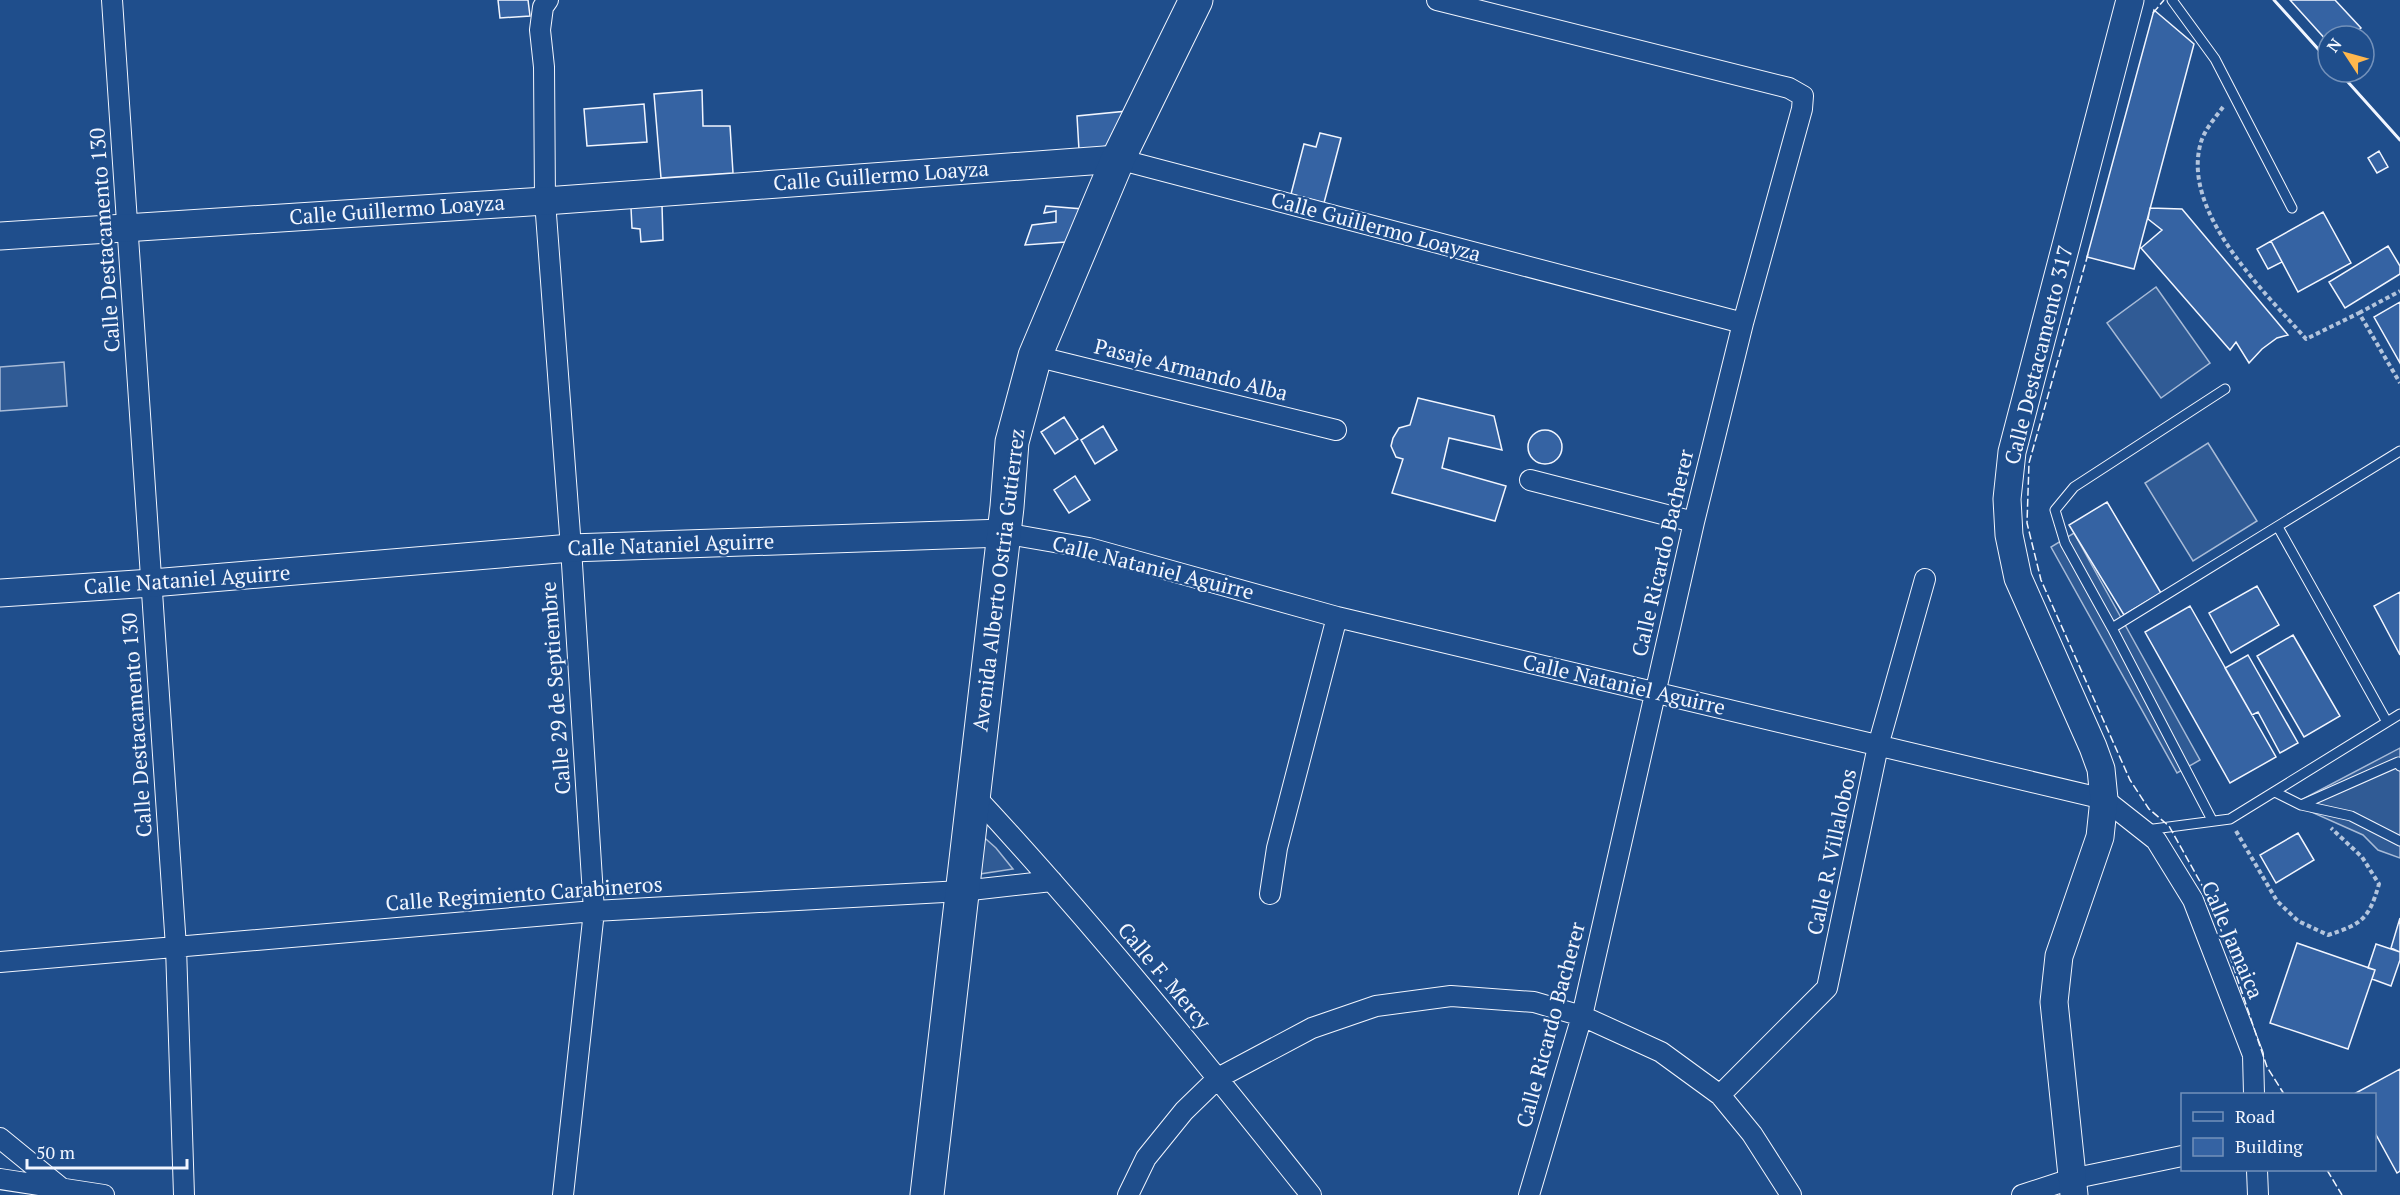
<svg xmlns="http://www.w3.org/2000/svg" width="2400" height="1195" font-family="'PT Serif',serif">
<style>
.built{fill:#305b95;stroke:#a8bbd7;stroke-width:1.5}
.building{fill:#3563a3;stroke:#f2f6ff;stroke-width:1.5}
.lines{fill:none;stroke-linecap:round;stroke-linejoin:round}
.lane-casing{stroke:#f2f6ff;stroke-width:11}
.street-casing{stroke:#f2f6ff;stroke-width:22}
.secondary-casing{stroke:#f2f6ff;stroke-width:29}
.highway-casing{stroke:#f2f6ff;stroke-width:35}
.path{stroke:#b3c4dc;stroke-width:4;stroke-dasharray:4.5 3;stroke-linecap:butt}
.lane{stroke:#1f4e8c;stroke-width:9}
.street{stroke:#1f4e8c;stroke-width:20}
.secondary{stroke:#1f4e8c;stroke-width:27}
.highway{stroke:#1f4e8c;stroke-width:33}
.fence{stroke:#f2f6ff;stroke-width:1.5;stroke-dasharray:8 3;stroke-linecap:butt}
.wall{stroke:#f2f6ff;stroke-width:3}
.labels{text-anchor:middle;stroke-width:4.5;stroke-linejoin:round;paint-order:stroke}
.street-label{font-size:21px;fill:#f2f6ff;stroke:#1f4e8c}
</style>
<rect width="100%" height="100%" fill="#1f4e8c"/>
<!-- built -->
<path class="built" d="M2156 287 2210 363 2161 398 2107 323Z
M64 362 67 406 0 411V367Z
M2208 443 2257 521 2193 561 2145 483Z
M2074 533 2200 760 2177 773 2051 547Z
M2400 748V858L2378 850 2363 835 2309 811 2301 800Z
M978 832 996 848 1013 869 973 875Z"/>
<!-- building -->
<path class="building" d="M498 0H528L530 16 500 18Z
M2290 0H2335L2361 28 2352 36H2328V42Z
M2154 10 2194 44 2134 269 2087 257Z
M702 90 703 126H730L733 173 661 178 654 94Z
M644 104 647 142 587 146 584 109Z
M1128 111 1108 146 1079 150 1077 116Z
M1320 133 1341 138 1324 203 1291 194 1304 144 1316 147Z
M2379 151 2388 167 2377 173 2368 158Z
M662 205 663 240 641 242 640 229 632 228 631 208Z
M1046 206 1083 209 1066 242 1025 245 1032 225 1056 222V211L1044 213Z
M2150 208 2182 209 2288 335 2277 338 2262 349 2249 363 2236 342 2230 350 2141 248 2162 230 2148 219Z
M2323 212 2351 263 2298 292 2271 241Z
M2271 241 2282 262 2268 269 2257 249Z
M2388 246 2400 266V274L2345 308 2329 282Z
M2400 302V363L2374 317Z
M1418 398 1494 416 1502 450 1449 438 1442 468 1506 486 1495 521 1392 493 1403 459 1396 457 1391 446 1393 438 1399 428 1410 425Z
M1064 417 1078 439 1055 454 1041 432Z
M1103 426 1117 450 1095 464 1081 440Z
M1528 447a17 17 0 1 1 34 0a17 17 0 1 1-34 0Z
M1075 476 1090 500 1069 513 1054 490Z
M2107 502 2161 593 2124 615 2069 525Z
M2257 586 2279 625 2231 653 2209 613Z
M2400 592V655L2374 606Z
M2190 606 2276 757 2230 783 2145 632Z
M2293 635 2340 716 2304 737 2257 656Z
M2248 655 2298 743 2280 753 2258 712 2252 715 2225 668Z
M2298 833 2314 860 2276 883 2260 855Z
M2400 918V952L2391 948Z
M2297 943 2375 970 2348 1049 2270 1023Z
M2376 944 2400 952V960L2391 986 2372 979 2375 970 2368 968Z
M2400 1069V1171L2397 1173 2374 1131V1094H2354Z"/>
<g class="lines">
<!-- lane casing -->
<g class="lane-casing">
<path id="lane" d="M2172 0 2215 59 2292 208
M2278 527 2387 722
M2112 628 2400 451
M2275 792 2301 805 2351 816 2400 841
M2301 805 2398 762 2400 766
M2212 820 2112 628 2065 543 2055 510 2074 487 2225 389
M2146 830 2230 819 2400 714"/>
</g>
<!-- street casing -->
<g class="street-casing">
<path id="street" d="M112 0 176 947 184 1195
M548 0 543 7 540 30 544 67 545 201 571 548 594 911 563 1195
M1437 0 1789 88 1803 96 1802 109 1743 323 1694 522 1582 1016 1529 1195
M1118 159 1743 323
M1035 356 1336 430
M1530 480 1694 522
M1003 533 1089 548 1337 617 2104 799 2156 840 2193 900 2253 1055 2254 1094
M973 794C1092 922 1202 1058 1311 1195
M1270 894 1277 848 1337 617
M0 962 594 911 962 891 1052 881
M1720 1095 1827 988 1878 746 1925 579
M0 1138 60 1187
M2257 1170 2258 1195
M0 1179 104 1195
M1128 1195 1146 1158 1184 1111 1218 1078 1312 1028 1376 1006 1451 996 1534 1002 1582 1016 1661 1052 1720 1095 1752 1134 1791 1195
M2022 1195 2071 1179 2182 1156"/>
</g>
<!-- secondary casing -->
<g class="secondary-casing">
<path id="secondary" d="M0 236 545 201 1118 159
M0 593 152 583 571 548 1003 533
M2074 1195 2054 1002 2059 956 2100 837 2104 799 2101 769 2093 747 2018 578 2009 535 2007 499 2012 452 2130 0"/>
</g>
<!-- highway casing -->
<g class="highway-casing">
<path id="highway" d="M927 1195 1007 507 1012 442 1035 356 1118 159 1196 0"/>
</g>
<!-- path -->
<path class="path" d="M2223 107C2215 118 2205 129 2201 142 2180 212 2265 292 2306 339L2359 313 2400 383
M2359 313 2400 291
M2236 831 2277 901 2298 921 2328 935C2362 924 2369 919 2379 884L2362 857 2331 828"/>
<!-- lane -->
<use href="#lane" class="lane"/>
<!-- street -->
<use href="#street" class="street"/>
<!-- secondary -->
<use href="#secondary" class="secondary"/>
<!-- highway -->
<use href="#highway" class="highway"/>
<!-- fence -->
<path class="fence" d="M2274 0 2328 60
M2153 13 2164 0
M2339 72 2400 140
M2088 254 2029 463 2027 523 2041 580 2130 780 2149 809 2169 826 2212 903 2267 1067 2284 1094
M2327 1170 2342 1195"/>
<!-- wall -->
<path class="wall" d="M2274 0 2328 60
M2339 72 2400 140"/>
</g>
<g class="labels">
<!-- street labels -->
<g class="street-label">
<text transform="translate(881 176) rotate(-4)" y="7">Calle Guillermo Loayza</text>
<text transform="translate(397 210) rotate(-4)" y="7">Calle Guillermo Loayza</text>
<text transform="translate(1376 227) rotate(15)" y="7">Calle Guillermo Loayza</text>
<text transform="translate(105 240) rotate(-94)" y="7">Calle Destacamento 130</text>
<text transform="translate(2039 355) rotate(-76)" y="7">Calle Destacamento 317</text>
<text transform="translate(1191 370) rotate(14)" y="7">Pasaje Armando Alba</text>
<text transform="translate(671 545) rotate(-2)" y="7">Calle Nataniel Aguirre</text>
<text transform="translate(1663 553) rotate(-77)" y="7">Calle Ricardo Bacherer</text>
<text transform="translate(1153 568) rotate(14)" y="7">Calle Nataniel Aguirre</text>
<text transform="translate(187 580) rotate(-4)" y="7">Calle Nataniel Aguirre</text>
<text transform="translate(999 580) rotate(-83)" y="7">Avenida Alberto Ostria Gutierrez</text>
<text transform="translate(1624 685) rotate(13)" y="7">Calle Nataniel Aguirre</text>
<text transform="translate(556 688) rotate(-94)" y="7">Calle 29 de Septiembre</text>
<text transform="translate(137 725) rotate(-94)" y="7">Calle Destacamento 130</text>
<text transform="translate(1832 852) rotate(-78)" y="7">Calle R. Villalobos</text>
<text transform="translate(524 894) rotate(-4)" y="7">Calle Regimiento Carabineros</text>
<text transform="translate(2232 940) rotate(67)" y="7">Calle Jamaica</text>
<text transform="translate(1164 976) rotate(50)" y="7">Calle F. Mercy</text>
<text transform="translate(1551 1025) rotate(-75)" y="7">Calle Ricardo Bacherer</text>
</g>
</g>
<!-- legend -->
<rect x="2181" y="1093" width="195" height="78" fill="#1f4e8c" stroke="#7391ba" stroke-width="1.5"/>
<rect x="2193" y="1112" width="30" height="9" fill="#1f4e8c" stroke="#7391ba" stroke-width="1.5"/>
<text x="2235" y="1123" font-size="18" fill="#f2f6ff">Road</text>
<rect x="2193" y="1138" width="30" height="18" fill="#3563a3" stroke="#7391ba" stroke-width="1.5"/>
<text x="2235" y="1153" font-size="18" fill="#f2f6ff">Building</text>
<!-- north arrow -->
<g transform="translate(2346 54) rotate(306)"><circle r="28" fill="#1f4e8c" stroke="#7391ba" stroke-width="1.5"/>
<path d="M0-4.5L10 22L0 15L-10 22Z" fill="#ffb74d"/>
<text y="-9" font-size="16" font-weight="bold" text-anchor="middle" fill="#f2f6ff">N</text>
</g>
<!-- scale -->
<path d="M27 1159v9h160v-9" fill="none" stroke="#f2f6ff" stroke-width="3"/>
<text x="36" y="1159" font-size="18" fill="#f2f6ff" stroke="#1f4e8c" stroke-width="4.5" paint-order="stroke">50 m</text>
</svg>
